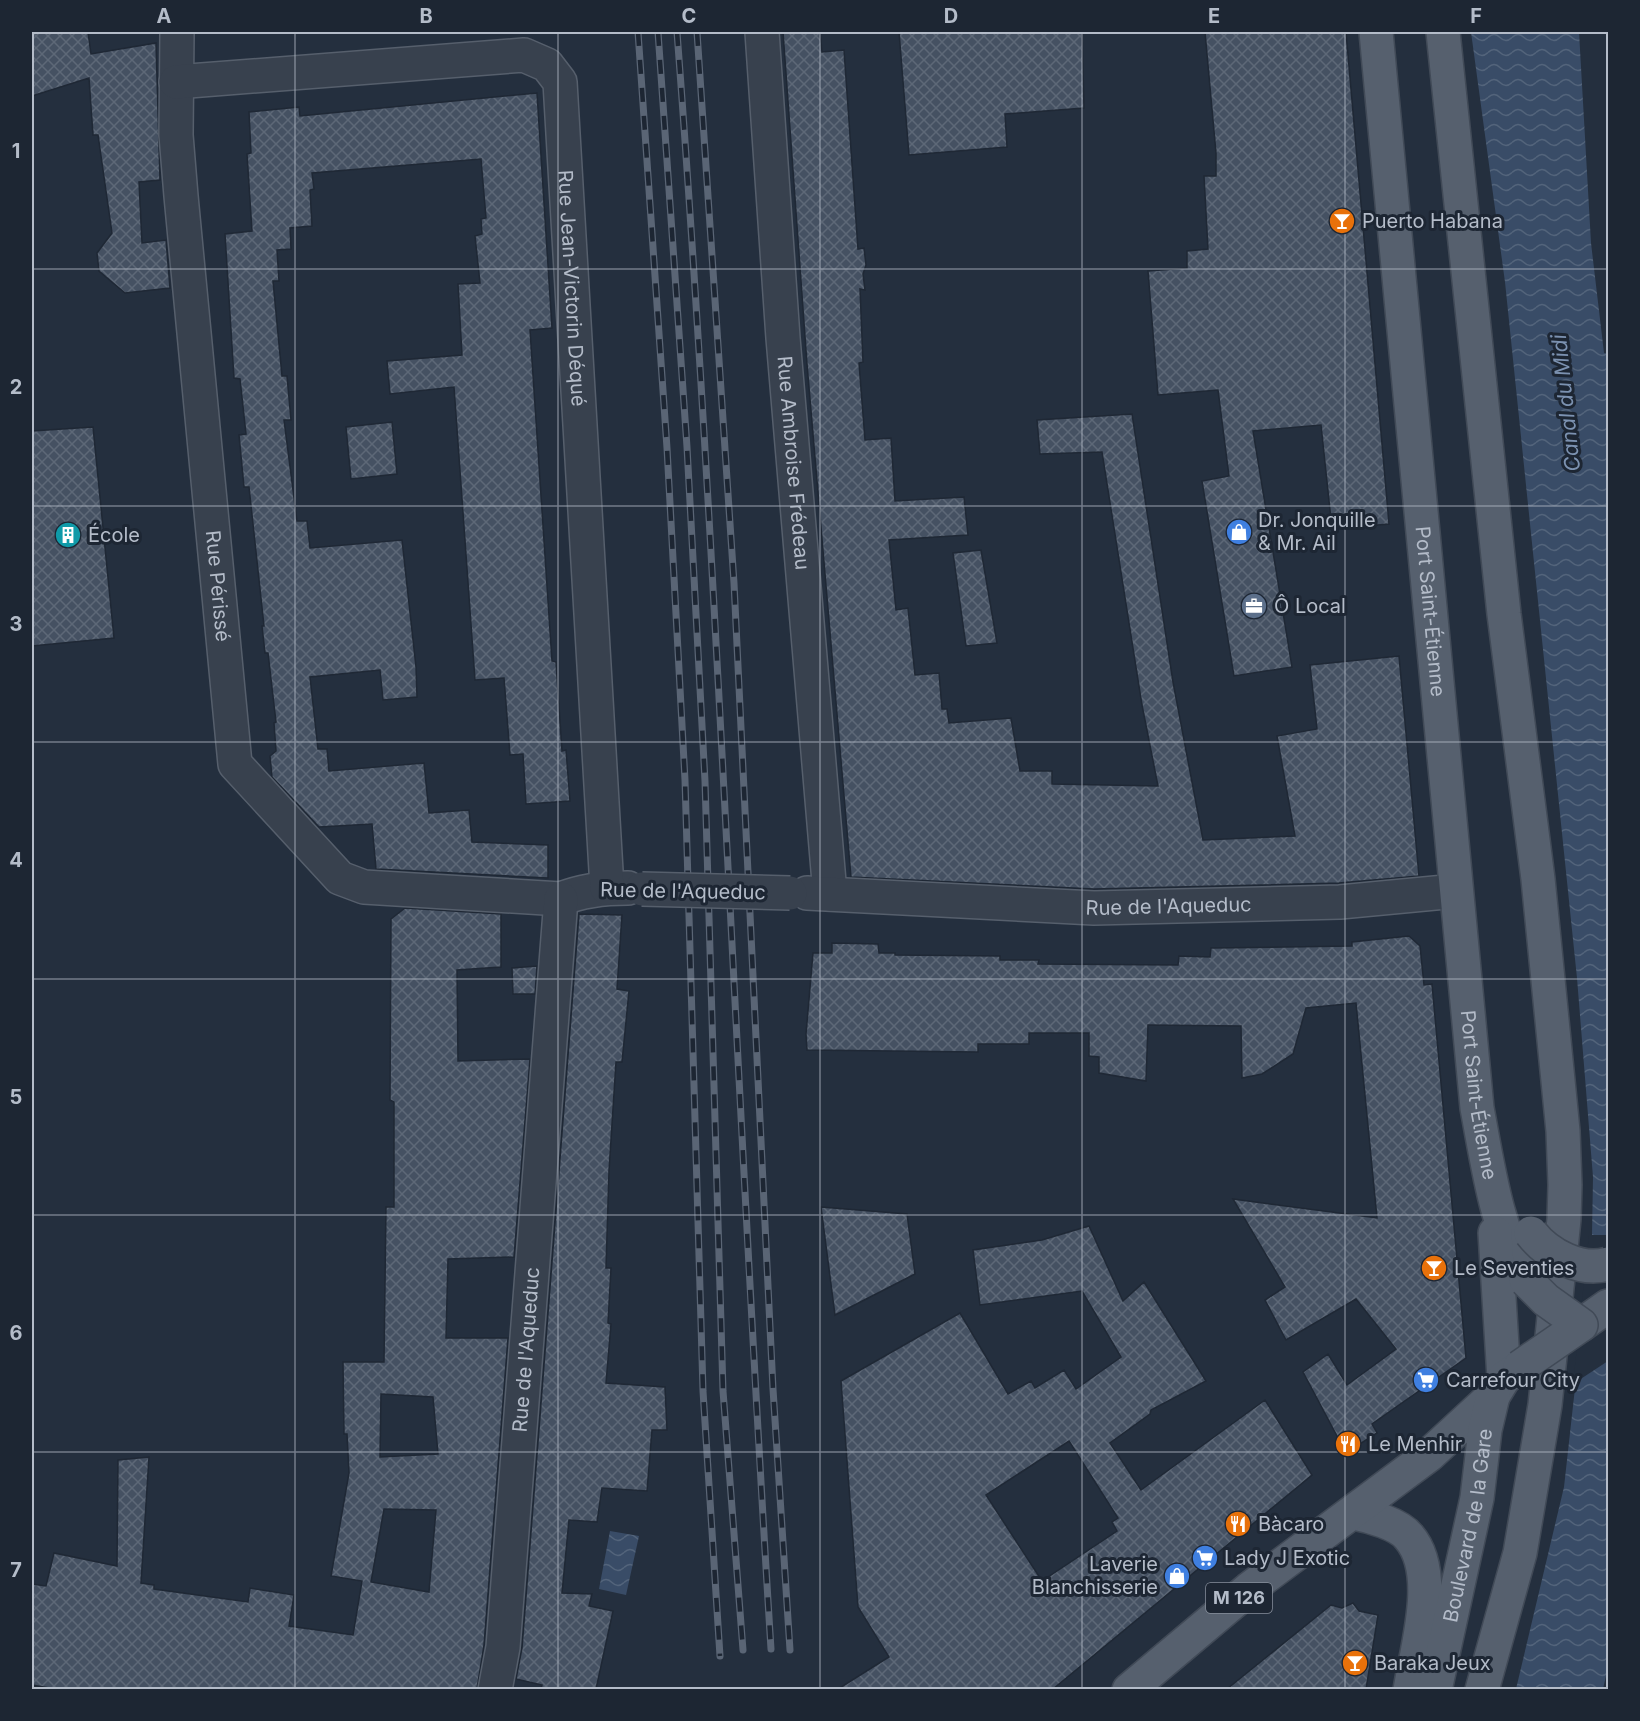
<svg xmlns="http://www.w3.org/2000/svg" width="1640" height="1721" font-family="Inter,sans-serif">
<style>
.water{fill:url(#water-waves)}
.pier{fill:#242f3e}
.building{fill:url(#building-cross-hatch);stroke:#1f2835;stroke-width:1.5;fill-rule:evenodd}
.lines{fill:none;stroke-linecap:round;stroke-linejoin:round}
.minor-casing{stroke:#565f6c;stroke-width:36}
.major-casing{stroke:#414a57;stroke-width:36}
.minor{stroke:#38414e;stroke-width:33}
.major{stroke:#56606e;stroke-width:33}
.rail-casing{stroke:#5a6575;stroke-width:7}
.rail{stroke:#1d2633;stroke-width:4.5;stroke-dasharray:14;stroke-linecap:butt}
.minor-bridge-casing{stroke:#565f6c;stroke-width:36;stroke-linecap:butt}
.major-bridge-casing{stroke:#414a57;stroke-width:36;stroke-linecap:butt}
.minor-bridge{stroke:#38414e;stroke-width:33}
.major-bridge{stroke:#56606e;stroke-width:33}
.grid{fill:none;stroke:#b4bcc9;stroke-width:1.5;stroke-opacity:0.55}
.labels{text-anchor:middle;stroke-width:6;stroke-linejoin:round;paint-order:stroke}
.shield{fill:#1d2633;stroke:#878f9c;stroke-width:1.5}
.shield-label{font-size:18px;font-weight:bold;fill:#b4bcc9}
.poi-label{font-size:20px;fill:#b4bcc9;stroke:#1d2633;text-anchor:start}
.street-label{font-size:20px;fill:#b4bcc9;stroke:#1d2633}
.water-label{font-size:21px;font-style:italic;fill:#7c92b1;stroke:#1d2633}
.neatline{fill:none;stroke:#b4bcc9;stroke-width:2}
.grid-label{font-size:20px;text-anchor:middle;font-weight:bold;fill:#b4bcc9}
</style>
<defs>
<pattern id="water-waves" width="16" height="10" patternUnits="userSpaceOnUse" patternTransform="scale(1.5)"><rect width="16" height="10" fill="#394c67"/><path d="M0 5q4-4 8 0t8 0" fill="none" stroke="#53647b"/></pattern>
<pattern id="building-cross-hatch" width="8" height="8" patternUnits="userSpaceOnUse" patternTransform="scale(1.5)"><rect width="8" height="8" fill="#455162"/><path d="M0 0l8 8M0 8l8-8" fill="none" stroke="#5d6877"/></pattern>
</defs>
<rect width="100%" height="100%" fill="#242f3e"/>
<!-- water -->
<path class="water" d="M1471 32H1579L1591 243 1604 353 1608 354V1667L1603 1689H1516L1564 1487 1592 1235 1593 1177 1577 978 1505 282Z
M610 1531 639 1536 626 1595 599 1589Z"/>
<!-- pier -->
<path class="pier" d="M1589 1235H1608V1361L1573 1384Z"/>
<!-- building -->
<path class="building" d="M32 32H88L91 54 156 43 160 180 139 182 142 243 166 240 170 288 125 293 99 271 97 253 112 233 98 135H93L89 78 32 96Z
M783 32H820L822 52 844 50 858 249 864 248 866 265 863 274 865 290 860 289 863 362 859 363 865 440 891 438 895 501 964 497 968 535 889 540 896 610 908 608 915 675 939 673 942 709H947L949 723 1011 718 1020 771H1052V784L1158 786 1142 705 1102 452 1040 454 1037 420 1132 414 1173 682 1203 840 1295 836 1277 736 1317 729 1310 665 1399 656 1419 876 1339 883 1094 889 851 877 807 364Z
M899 32H1082L1084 108 1005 114 1007 147 909 155Z
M1205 32H1346L1389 524 1332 529 1321 425 1253 431 1292 667 1234 676 1202 481 1229 476 1218 390 1158 395 1148 271 1187 268V251L1208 249 1204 176H1216V153Z
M537 93 552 328 530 330 552 661 556 662 562 751 566 750 570 801 526 804 523 754 510 755 504 678 475 680 454 387 390 394 387 361 462 355 458 284 480 283 475 236 482 234 481 219 486 218 481 159 312 173 314 189 310 190 312 226 290 228 291 249 277 250 279 281H273L282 376H287L291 420H284L297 521H307L310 548 402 540 416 667 417 697 383 700 380 670 310 677 318 749H327L329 771 424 763 429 813 469 810 472 842 548 845V878L376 869 372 824 319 827 272 777 270 756 276 751 274 723 276 722 268 653H265L262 626H264L249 487H244L239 435 246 434 240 379 234 378 225 234 252 231 247 154 251 153 249 112 299 107 300 116Z
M392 422 397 474 351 479 346 427Z
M93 427 114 638 32 646V431Z
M981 550 997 643 966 646 953 553Z
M405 908 501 914V967L457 970 458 1061 530 1059 514 1257 448 1259 446 1338H508L484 1645 477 1689H55L32 1685V1584L46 1586 54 1553 117 1566 118 1460 149 1457 141 1583 154 1585V1589L248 1602 250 1588 294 1595 289 1626 353 1635 362 1581 331 1576 349 1473 347 1434H344L343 1362H384L386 1207H394V1102L390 1100 391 919ZM381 1394 433 1397 438 1454 380 1457ZM384 1509 436 1510 429 1592 371 1582Z
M579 914 622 915 617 989 629 991 622 1062H616L609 1171 606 1268H611L608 1323 611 1324 606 1383 665 1387 667 1430H652L647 1491 602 1488 597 1522 569 1520 562 1593 592 1594 589 1606 613 1611 596 1689H541L542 1685 516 1679 522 1648Z
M1409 936 1420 946 1424 985 1432 984 1466 1358 1372 1424 1377 1433 1346 1453 1303 1372 1328 1354 1347 1385 1396 1349 1356 1299 1286 1340 1265 1300 1285 1287 1233 1199 1377 1218 1356 1003 1306 1008 1293 1054 1262 1074 1242 1078 1241 1026 1148 1025 1146 1081 1099 1073V1057L1089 1056V1033H1029V1044H978V1052L807 1050 806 1034 813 953H832V943L878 944 879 953H895V955L1000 956V960H1039L1038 964 1178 965 1179 956 1210 957 1211 948 1352 946V942Z
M537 966 535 994H513L512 968Z
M821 1207 907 1214 915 1274 835 1315Z
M1089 1226 1123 1301 1144 1282 1206 1381 1151 1410 1150 1414 1110 1443 1141 1490 1265 1400 1312 1475 1053 1689H838L889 1657 858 1607 841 1381 960 1313 1008 1394 1031 1381 1035 1388 1064 1370 1076 1389 1121 1357 1082 1291 980 1305 973 1250 1042 1240ZM1069 1441 1118 1518 1112 1522 1117 1531 1042 1581 986 1495Z
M1353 1603 1359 1611 1378 1615 1366 1689H1227L1331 1605 1342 1608Z"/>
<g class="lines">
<!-- minor casing -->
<g class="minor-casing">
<g id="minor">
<path id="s1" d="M177 32 176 135 181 196 235 764 340 878 364 887 561 899C583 890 604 888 628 888"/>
<path id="s2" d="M762 32 783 338 830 894"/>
<path id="s3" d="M176 82 524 55 547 65 560 82 607 888"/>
<path id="s4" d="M807 893 1094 908 1340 902 1456 891"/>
<path id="s5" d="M495 1690 503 1647 561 899"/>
</g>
</g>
<!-- major casing -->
<g class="major-casing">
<g id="major">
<path id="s6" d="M1376 32 1477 1108C1488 1166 1496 1228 1526 1280"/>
<path d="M1443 32 1504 614 1538 879 1563 1131 1565 1185 1564 1219 1545 1405 1520 1553 1482 1690"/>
<path d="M1495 1233 1504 1378"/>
<path d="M1581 1325 1608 1306"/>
<path d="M1354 1513C1370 1516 1399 1524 1409 1537 1440 1573 1417 1646 1410 1690"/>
<path d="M1129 1690 1249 1589 1429 1455 1493 1396 1504 1378 1520 1367"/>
<path id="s7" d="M1435 1690 1477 1498 1485 1430 1493 1396"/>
</g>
</g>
<!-- minor -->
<use href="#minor" class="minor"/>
<!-- major -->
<use href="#major" class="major"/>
<!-- rail casing -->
<g class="rail-casing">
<path id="rail" d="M638 32 667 448 685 780 703 1391 720 1656
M658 32 687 447 705 781 723 1391 743 1650
M677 32C718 570 737 1110 771 1649
M697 32 734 583 773 1389 790 1650"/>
</g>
<!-- rail -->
<use href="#rail" class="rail"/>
<!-- minor-bridge casing -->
<g class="minor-bridge-casing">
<path id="minor-bridge" d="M642 889 790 893"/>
</g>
<!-- major-bridge casing -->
<g class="major-bridge-casing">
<path id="major-bridge" d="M1531 1233C1548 1255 1581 1272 1608 1264
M1520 1367 1581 1325 1546 1300 1526 1280"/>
</g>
<!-- minor-bridge -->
<use href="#minor-bridge" class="minor-bridge"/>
<!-- major-bridge -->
<use href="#major-bridge" class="major-bridge"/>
</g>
<!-- grid -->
<path class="grid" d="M295 32V1690M558 32V1690M820 32V1690M1082 32V1690M1345 32V1690M32 269H1608M32 506H1608M32 742H1608M32 979H1608M32 1215H1608M32 1452H1608"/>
<!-- icons -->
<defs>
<g id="bar-disc" transform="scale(1.35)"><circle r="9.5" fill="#e8710a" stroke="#1d2633"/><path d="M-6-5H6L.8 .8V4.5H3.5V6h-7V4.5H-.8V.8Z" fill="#fff"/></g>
<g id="shop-disc" transform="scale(1.35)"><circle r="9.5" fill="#3f7fe0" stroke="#1d2633"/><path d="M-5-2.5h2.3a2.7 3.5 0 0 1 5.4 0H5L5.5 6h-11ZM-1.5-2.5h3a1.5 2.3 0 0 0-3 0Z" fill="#fff"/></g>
<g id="building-disc" transform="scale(1.35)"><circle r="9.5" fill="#0f9aa8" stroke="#1d2633"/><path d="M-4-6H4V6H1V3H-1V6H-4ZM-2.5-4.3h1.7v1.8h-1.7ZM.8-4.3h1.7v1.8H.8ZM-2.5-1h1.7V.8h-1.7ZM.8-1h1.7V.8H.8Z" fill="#fff"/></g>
<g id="office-disc" transform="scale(1.35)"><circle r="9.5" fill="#5c6f8a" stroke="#1d2633"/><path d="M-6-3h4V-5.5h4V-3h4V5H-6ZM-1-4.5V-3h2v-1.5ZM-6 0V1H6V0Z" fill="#fff"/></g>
<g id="supermarket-disc" transform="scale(1.35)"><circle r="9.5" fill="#3f7fe0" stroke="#1d2633"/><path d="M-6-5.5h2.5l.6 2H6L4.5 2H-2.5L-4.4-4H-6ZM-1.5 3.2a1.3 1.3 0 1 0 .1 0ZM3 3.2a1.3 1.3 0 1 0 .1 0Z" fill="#fff"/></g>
<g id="restaurant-disc" transform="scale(1.35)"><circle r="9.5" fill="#e8710a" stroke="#1d2633"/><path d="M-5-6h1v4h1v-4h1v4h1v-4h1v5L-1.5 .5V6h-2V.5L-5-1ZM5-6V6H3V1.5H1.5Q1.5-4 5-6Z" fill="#fff"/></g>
</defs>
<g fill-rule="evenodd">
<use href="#bar-disc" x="1342" y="221"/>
<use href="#shop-disc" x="1239" y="532"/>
<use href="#building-disc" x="68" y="535"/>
<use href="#office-disc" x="1254" y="606"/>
<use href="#bar-disc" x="1434" y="1268"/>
<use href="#supermarket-disc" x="1426" y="1380"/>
<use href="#restaurant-disc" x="1348" y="1444"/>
<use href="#restaurant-disc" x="1238" y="1524"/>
<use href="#supermarket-disc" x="1205" y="1558"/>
<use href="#shop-disc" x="1177" y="1576"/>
<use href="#bar-disc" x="1355" y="1663"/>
</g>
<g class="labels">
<!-- shield labels -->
<rect class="shield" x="1206" y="1583" width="66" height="30" rx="4.5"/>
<g class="shield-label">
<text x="1239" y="1604">M 126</text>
</g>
<!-- poi labels -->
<g class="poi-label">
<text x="1362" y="228">Puerto Habana</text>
<text x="1258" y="527">Dr. Jonquille<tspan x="1258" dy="23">&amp; Mr. Ail</tspan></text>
<text x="88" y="542">École</text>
<text x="1274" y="613">Ô Local</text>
<text x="1454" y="1275">Le Seventies</text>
<text x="1446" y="1387">Carrefour City</text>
<text x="1368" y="1451">Le Menhir</text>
<text x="1258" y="1531">Bàcaro</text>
<text x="1224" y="1565">Lady J Exotic</text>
<text x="1158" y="1571" text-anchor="end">Laverie<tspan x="1158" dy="23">Blanchisserie</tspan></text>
<text x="1374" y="1670">Baraka Jeux</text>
</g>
<!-- street labels -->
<g class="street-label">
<text dy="7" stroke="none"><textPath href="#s3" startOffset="602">Rue Jean-Victorin Déqué</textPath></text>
<text dy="7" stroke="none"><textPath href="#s2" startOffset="432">Rue Ambroise Frédeau</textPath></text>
<text dy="7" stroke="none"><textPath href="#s1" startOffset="556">Rue Périssé</textPath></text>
<text dy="7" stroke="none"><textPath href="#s6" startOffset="582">Port Saint-Étienne</textPath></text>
<text transform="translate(683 891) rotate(1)" y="7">Rue de l'Aqueduc</text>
<text dy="7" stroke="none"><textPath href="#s4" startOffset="362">Rue de l'Aqueduc</textPath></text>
<text dy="7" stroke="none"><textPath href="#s6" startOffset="1068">Port Saint-Étienne</textPath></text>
<text dy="7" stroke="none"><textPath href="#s5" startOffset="342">Rue de l'Aqueduc</textPath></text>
<text dy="7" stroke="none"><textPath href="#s7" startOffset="168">Boulevard de la Gare</textPath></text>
</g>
<!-- water labels -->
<g class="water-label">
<text transform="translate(1566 403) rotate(-96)" y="7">Canal du Midi</text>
</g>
</g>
<!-- border -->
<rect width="1640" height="1721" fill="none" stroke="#1d2633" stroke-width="66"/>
<rect x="33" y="33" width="1574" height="1655" class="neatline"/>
<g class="grid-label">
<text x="164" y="23">A</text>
<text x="426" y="23">B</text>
<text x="689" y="23">C</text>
<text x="951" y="23">D</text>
<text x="1214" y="23">E</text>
<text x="1476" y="23">F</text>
<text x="16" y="158">1</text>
<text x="16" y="394">2</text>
<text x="16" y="631">3</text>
<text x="16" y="867">4</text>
<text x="16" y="1104">5</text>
<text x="16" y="1340">6</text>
<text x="16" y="1577">7</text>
</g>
</svg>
